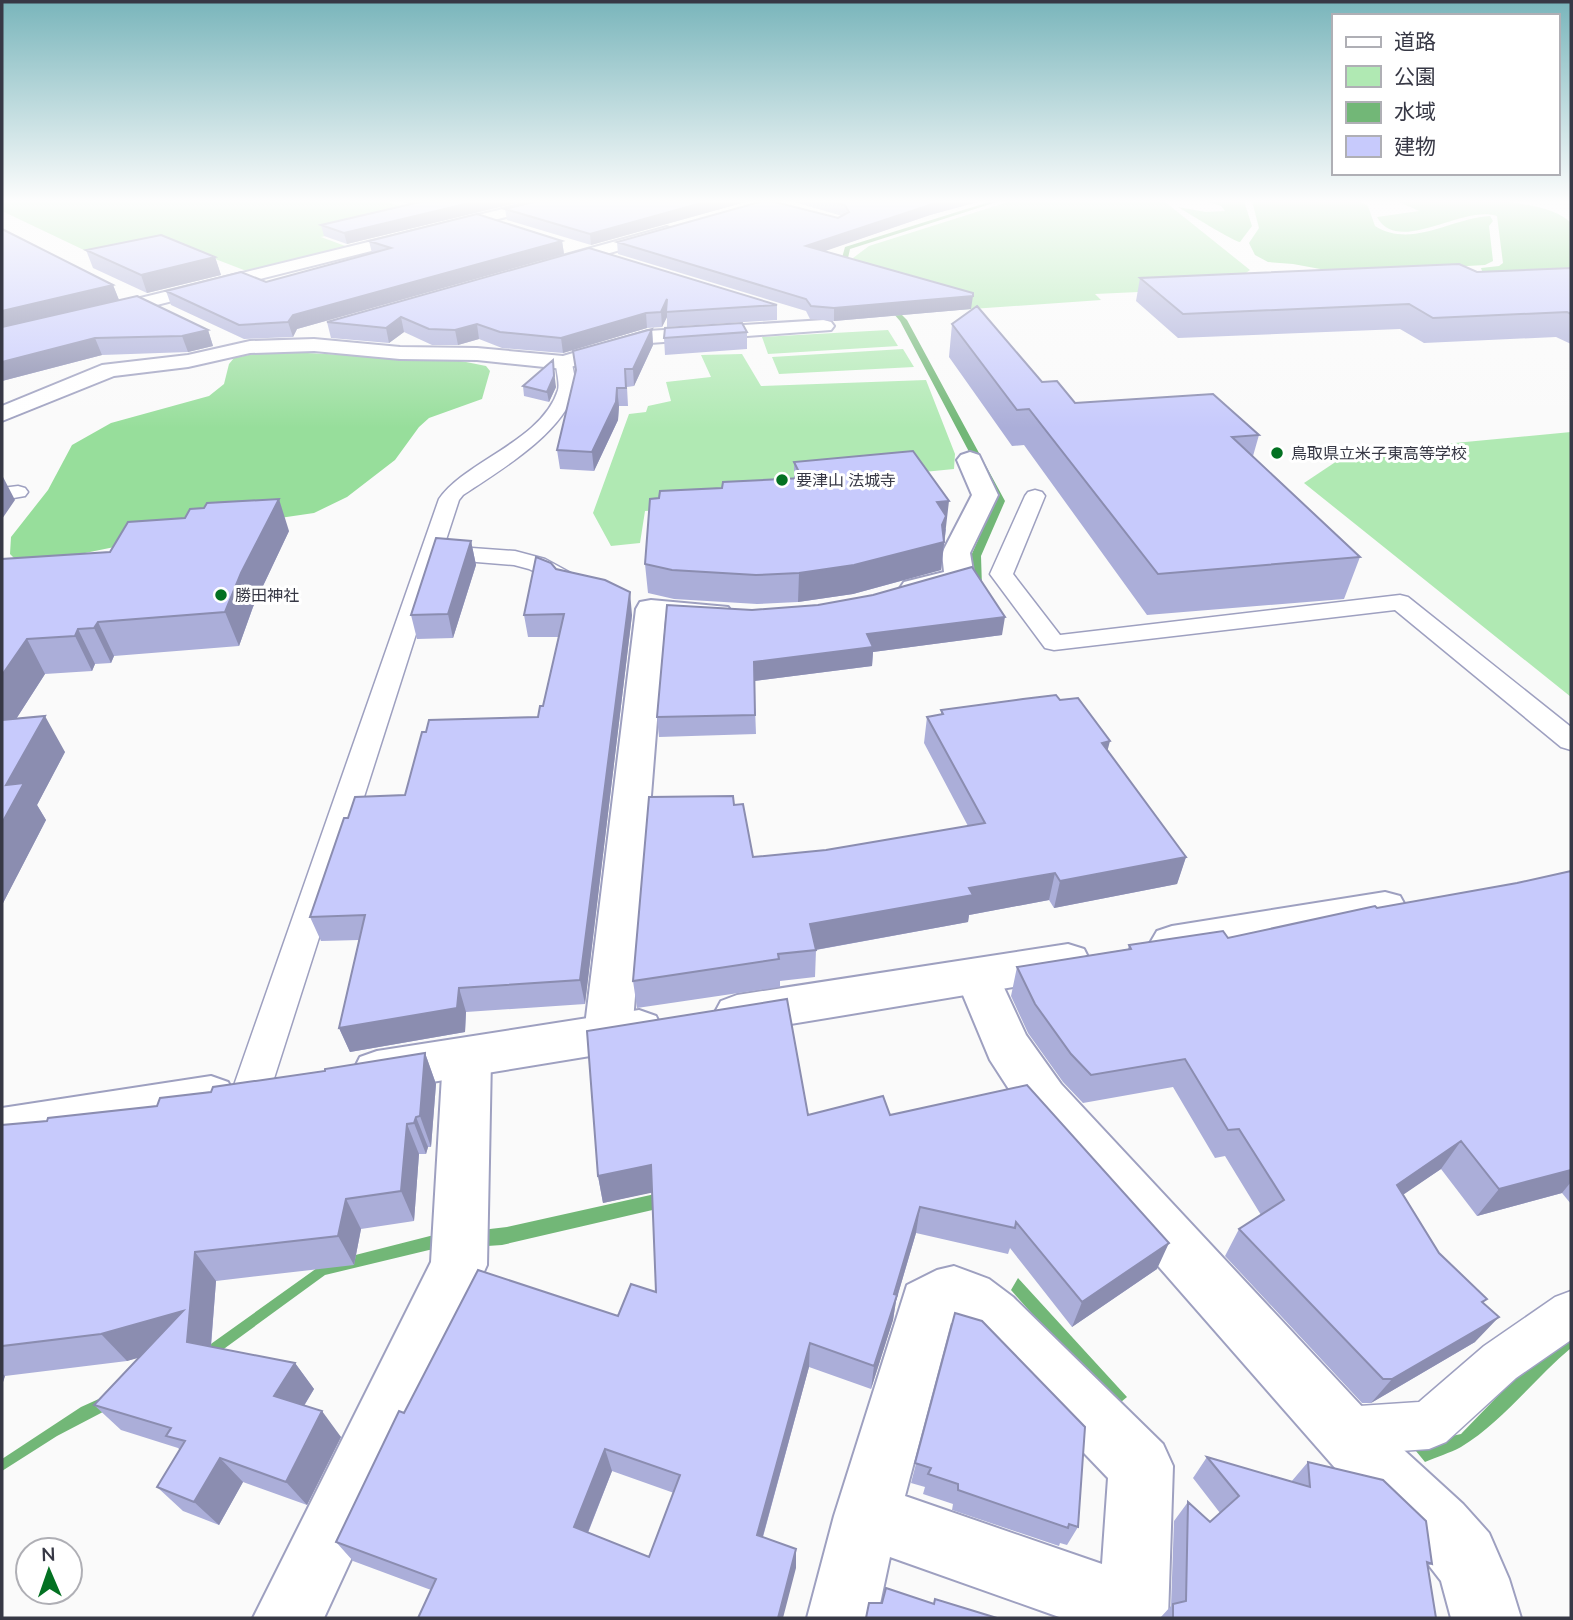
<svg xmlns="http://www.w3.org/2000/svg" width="1573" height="1620" font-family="'Nunito Sans','Noto Sans JP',sans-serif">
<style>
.green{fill:#b0e9b3}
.forest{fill:#97de9b}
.water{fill:#72b777}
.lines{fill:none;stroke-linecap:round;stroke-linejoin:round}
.stream{fill:#72b777;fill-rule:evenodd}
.service-casing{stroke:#9ea0c0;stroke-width:3}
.minor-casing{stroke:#9ea0c0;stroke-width:4}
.tertiary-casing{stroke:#9ea0c0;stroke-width:4}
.service{fill:#fff;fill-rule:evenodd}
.minor{fill:#fff;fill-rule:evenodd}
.tertiary{fill:#fff;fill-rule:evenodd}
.wall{fill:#abaed9;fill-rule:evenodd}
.shaded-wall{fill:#8b8db0}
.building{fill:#c7cafc;stroke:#8b8db0;stroke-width:2;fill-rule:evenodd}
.poi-dot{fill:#037122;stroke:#fff;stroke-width:2.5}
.labels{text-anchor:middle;stroke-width:6;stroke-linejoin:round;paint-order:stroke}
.far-poi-label{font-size:16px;fill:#373845;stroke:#fff;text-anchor:start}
</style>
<rect width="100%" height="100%" fill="#fafafa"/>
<!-- green -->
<path class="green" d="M2 201H384L424 213 321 237 348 247 249 272 179 245 107 261 2 211Z
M1011 201H1164L1250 270 1225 288 1095 294 1101 300 900 314 853 258 869 246Z
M888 330 898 346 768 354 762 337Z
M903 349 914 367 779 374 772 357Z
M742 354 761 386 926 380 955 454 954 469 782 486 775 505 645 511 640 543 611 546 593 513 629 414 646 412 648 406 671 401 666 382 711 377 701 355Z
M1571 432V697L1304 483 1349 453Z"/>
<!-- forest -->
<path class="forest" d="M1204 201H1244L1252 226 1240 242C1235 242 1186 212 1178 207L1206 212 1225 211 1221 206Z
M1252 201H1359L1368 206 1375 226C1412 249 1451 218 1490 216L1493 221 1489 226 1493 261 1485 265 1342 273 1293 264 1268 262 1255 255 1249 243 1259 228Z
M1397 201C1438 201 1543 193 1571 223V271L1484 277 1481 268 1499 266 1503 263 1497 216C1463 204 1398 256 1377 217L1419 211Z
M269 351 461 361 486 366 490 371 482 399 429 418 419 427 395 460 347 497 314 513 198 530 85 553 34 559 14 558 10 554 11 537 48 490 72 445 111 423 209 396 224 384 229 364 234 358Z"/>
<!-- water -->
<path class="water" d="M664 1192 674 1205 502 1245 429 1250 325 1275 199 1367 122 1402 57 1436 2 1471V1459L81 1407 194 1356 324 1263 430 1236 507 1227Z
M1018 1278 1127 1397 1115 1407 1011 1290Z
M1571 1334V1348C1534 1379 1502 1422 1461 1447 1450 1453 1436 1457 1425 1462L1411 1445 1461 1434 1521 1372Z"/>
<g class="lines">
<!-- stream -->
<path class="stream" d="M992 201H1000L850 249 848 258 859 272H855L842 258 845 247Z
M886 303H890L907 320 1005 501 981 556 982 587 969 590 964 587 972 583 971 556 995 501 900 321 886 305Z"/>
<!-- service casing -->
<g class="service-casing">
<path id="service" d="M564 358 572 363C573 371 577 383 575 390 562 434 499 471 463 495L459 500 444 546 515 551 545 559 578 577 582 582 578 587 570 589 529 569 514 565 440 559 270 1091 264 1103 251 1107 238 1103 232 1091 439 499C465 461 542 441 558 390 560 383 556 371 556 363Z
M18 486 25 488 28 492 25 496 2 500V488Z
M1035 490 1042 492 1045 496 1013 574 1060 635 1400 595 1408 597 1571 727V750L1561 747 1395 610 1054 650 1045 648 990 574 1025 496 1028 492Z
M1571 1291V1340L1516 1378 1446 1442 1429 1449 1344 1455 1327 1448 1320 1431 1327 1414 1344 1407 1419 1402 1484 1346 1555 1297Z"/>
</g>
<!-- minor casing -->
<g class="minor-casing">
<path id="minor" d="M535 201H561L558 204 2 344V332Z
M667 227 675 232 673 235 550 270 541 265 544 261Z
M824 320 831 322 834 326 831 330 650 343 564 369 477 360 400 359 314 351 250 353 188 367 114 376 2 421V406L102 365 188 355 250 341 314 339 400 347 477 348 563 356 648 331Z
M970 452 979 455 998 495 970 553 974 577 969 583C949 588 925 599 904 594L900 588 904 582 944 572 942 553 972 495 957 460 961 455Z
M651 600 728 607 733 614 728 621 690 623 665 620 632 1034 625 1048 608 1053 591 1048 584 1034 636 609 640 602Z
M977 959 993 964 1026 1035 1061 1084 1394 1441 1463 1504 1489 1533 1509 1579 1521 1618H1451L1441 1581 1417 1550 1350 1485 1025 1114 990 1060 955 976 961 964Z
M467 1038 484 1044 491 1058 487 1265 324 1618H253L431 1262 443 1058 450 1044Z
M954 1266 989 1279 1013 1297 1163 1444 1173 1466 1168 1618H1062L890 1557 877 1618H807L834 1516 907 1285 937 1270ZM951 1323H955L973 1337 1108 1478 1102 1564 905 1496Z"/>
</g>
<!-- tertiary casing -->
<g class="tertiary-casing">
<path id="tertiary" d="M1385 892 1400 896 1406 907 1400 918 1172 960 1157 955 1150 943 1157 931 1172 926Z
M1068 944 1084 949 1090 961 1084 973 1068 978 737 1033 721 1027 714 1014 721 1001 737 995Z
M639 1010 656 1016 662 1029 656 1042 639 1048 377 1091 360 1085 353 1071 360 1057 377 1051Z
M211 1076 228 1082 236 1097 228 1112 211 1118 2 1152V1108Z"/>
</g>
<!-- service -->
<use href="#service" class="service"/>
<!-- minor -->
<use href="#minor" class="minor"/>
<!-- tertiary -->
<use href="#tertiary" class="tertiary"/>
</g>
<!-- wall -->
<path class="wall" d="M398 201H524L347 244 324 236 321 225 409 204Z
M537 201H749L591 245 507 220 505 209Z
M791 201H981L930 215 824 251 971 309 834 321 810 319 806 311 618 254 617 242 838 218 842 216Z
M2 229 113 285 119 300 208 330 213 346 188 352 102 355 2 381Z
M369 241H562L564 254 297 329 293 337 244 339 171 305 166 291 266 282 372 253Z
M589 248 777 305V320L667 327V317L662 327 647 328 563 353 502 348 479 339 458 345H432L404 332 389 343 331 338 327 322Z
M86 250 215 257 221 275 147 293 93 268Z
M1571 268V344L1556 337 1424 343 1400 329 1178 338 1136 301 1140 278 1477 272Z
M952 324 1075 403 1259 435 1253 456 1360 557 1344 599 1147 615 1024 445 1012 446 949 357Z
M652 329 653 345 634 386 627 387 628 406H619L618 420 594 471 560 469 557 450Z
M747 332V349L665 355 664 338Z
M523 386 556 387 549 402 524 396Z
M794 462 946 529 941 570 853 594 798 602 757 604 674 599 648 593 645 564 659 498 794 479Z
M289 531 253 607 239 646 114 656 111 663 95 664 92 671 45 674 16 719 65 752 37 805 46 820 2 905V559L110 552Z
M471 541 476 565 453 638 417 639 411 615Z
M556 569 632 615 585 1004 466 1012 465 1032 350 1052 339 1028 359 940 321 941 310 917 348 818 405 795 538 717 543 706 559 637H528L524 615Z
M667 605 1002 635 873 652 872 666 754 681 756 734 659 737 657 717Z
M1060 700 1108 751 1186 857 1177 884 1054 908 1049 900 969 915 968 922 816 950 815 977 780 981V987L637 1008 633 981 734 805 753 857 826 850 968 826 924 743 927 717 941 714V710Z
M1571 871V1204L1562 1193 1477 1216 1441 1169 1403 1194 1439 1253 1487 1299 1483 1303 1475 1342 1371 1403H1362L1225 1256 1239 1229 1261 1215 1225 1156 1215 1158 1173 1087 1083 1103 1063 1082 1028 1033 1011 996 1017 967 1128 949 1129 945 1228 938 1377 908 1517 883Z
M425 1053 436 1084 431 1147H428L426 1154H419L414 1221 361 1229 354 1265 216 1281 211 1347 295 1363 314 1389 304 1406 341 1437 307 1505 243 1482 219 1525 183 1511 157 1487 180 1450 178 1448 121 1430 94 1405 139 1357 127 1361 5 1376 2 1385V1125L47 1121 157 1106 211 1092Z
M808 1115H890L1157 1269 1072 1327 1010 1248 1008 1254 916 1233 896 1301 893 1320 871 1389 809 1367 763 1537 796 1568 431 1590 353 1561 336 1542 404 1413 618 1316 656 1292 652 1192 603 1203 598 1176ZM612 1471 674 1493 649 1557 588 1533Z
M955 1313 1078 1527 1067 1545 1060 1543 1059 1546 952 1510 953 1504 923 1494 925 1487 911 1483Z
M1207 1457 1291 1482 1308 1462 1432 1564 1428 1566 1436 1618H1160L1171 1606 1174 1521 1188 1502 1210 1522 1220 1513 1193 1478Z"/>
<!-- shaded-wall -->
<path class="shaded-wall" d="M478 201H524L347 244 344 233Z
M709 201H749L591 245 590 234Z
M942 201H981L930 215 805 258 806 246Z
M562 241 564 254 297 329 293 337 288 322 293 315Z
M215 257 221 275 147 293 141 275Z
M113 285 119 300 2 329V311Z
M973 296 971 309 834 321V308Z
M667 299V317L662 327 661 312Z
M646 313 647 328 563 353 561 338Z
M401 317 404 332 389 343 386 328Z
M477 324 479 339 458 345 455 330Z
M652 329 653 345 634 386 633 369Z
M208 330 213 346 188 352 182 336Z
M95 338 102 355 2 381V362Z
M554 371 556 387 549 402 547 392Z
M617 388 619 406 618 420 594 471 592 452Z
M2 475 15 500 2 519Z
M279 499 289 531 253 607 239 646 225 612 241 573Z
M949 501 941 570 853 594 798 602 799 573 937 502Z
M471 541 476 565 453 638 448 614Z
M630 592 632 615 585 1004 580 980Z
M1005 617 1002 635 873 652 872 666 754 681V662L867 634Z
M98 622 114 656 111 663 94 628Z
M78 629 95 664 92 671 75 636Z
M27 639 45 674 2 741V675Z
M45 716 65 752 37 805 46 820 2 905V823L6 785Z
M1110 741 1103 768 1102 743Z
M1186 857 1177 884 1054 908 1060 881Z
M1055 873 1049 900 969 915 968 922 809 951 810 924 969 888Z
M459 988 466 1012 465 1032 350 1052 339 1028Z
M425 1053 436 1084 431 1147 420 1116Z
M416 1117 428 1147 426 1154 414 1123Z
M407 1124 419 1154 414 1221 401 1191Z
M1461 1141 1441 1169 1378 1212 1397 1185Z
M651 1165 655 1192 603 1203 598 1176Z
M1571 1170V1182L1562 1193 1477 1216 1499 1189Z
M346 1199 361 1229 354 1265 338 1236Z
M920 1207 916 1233 896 1301 893 1320 871 1389 874 1366Z
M1169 1243 1157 1269 1072 1327 1082 1302Z
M195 1252 216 1281 209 1369 188 1344 127 1361 101 1334Z
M1499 1317 1475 1342 1371 1403 1392 1379Z
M810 1343 809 1367 758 1554 757 1535Z
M295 1363 314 1389 294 1422 274 1396Z
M2 1373 5 1376 2 1385Z
M322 1411 341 1437 307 1505 286 1482Z
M605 1449 612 1471 582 1547 574 1527Z
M220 1458 243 1482 219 1525 194 1502Z
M796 1549V1568L783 1618H778Z"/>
<!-- building -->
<path class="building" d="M424 201H478L344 233 321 225Z
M537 201H709L590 234 505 209Z
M763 201H771L838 218 849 212 845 205 829 201H942L806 246 973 293V296L834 308 811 306 806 299 617 242Z
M477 214 562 241 293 315 288 322 239 325 166 291 241 272 266 282 391 248 369 241Z
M2 229 113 285 2 311Z
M161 235 215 257 141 275 86 250Z
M589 248 777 305 666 312 667 299 661 312 646 313 561 338 500 332 477 324 455 330 429 329 401 317 386 328 327 322Z
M1459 264 1477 272 1571 268V314L1567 312 1433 318 1409 304 1183 314 1140 278Z
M137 296 208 330 182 336 95 338 2 362V327Z
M977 306 1042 382 1057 381 1075 403 1213 394 1259 435 1232 437 1360 557 1158 574 1029 409 1017 410 952 324Z
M742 323 747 332 664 338 665 328Z
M652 329 633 369H625L626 388H617L616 402 592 452 557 450 576 370 573 351Z
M553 360 554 376 547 392 523 386Z
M913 451 949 501 937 502 946 516 942 525 944 542 854 565 799 573 756 575 672 570 645 564 650 499 659 498 660 491 722 488 723 482 802 478 794 462Z
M279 499 241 573 225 612 98 622 94 628 78 629 75 636 27 639 2 675V559L110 552 128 522 185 518 190 509 204 508 207 503Z
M436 538 471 541 448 614 411 615Z
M536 557 551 563 556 569 605 580 630 592 580 980 459 988 457 1008 339 1028 365 915 310 917 344 818H348L355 797 405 795 422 732H426L429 720 538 717 540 706H543L564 614 524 615Z
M972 567 1005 617 867 634 873 647 754 662 755 715 657 717 667 605 752 610 818 605 873 595Z
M1056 695 1060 700 1078 698 1110 741 1102 743 1186 857 1060 881 1055 873 969 888 973 895 810 924 816 950 778 954 779 959 633 981 649 797 733 796 734 805 743 804 753 857 826 850 985 823 927 717 943 714 941 710 1023 699Z
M45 716 6 785 24 783 2 823V720Z
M1571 871V1170L1499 1189 1461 1141 1397 1185 1439 1253 1487 1299 1482 1302 1499 1317 1392 1379H1383L1239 1229 1284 1200 1239 1129 1228 1130 1185 1059 1091 1075 1071 1054 1035 1004 1017 967 1131 949 1129 945 1223 931 1228 938 1375 906 1377 908 1517 883Z
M787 999 808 1115 883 1096 890 1115 1027 1085 1169 1243 1082 1302 1016 1222 1015 1228 920 1207 894 1294 897 1295 874 1366 810 1343 757 1535 796 1549 778 1618H418L436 1579 336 1542 399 1411 404 1413 478 1270 618 1316 631 1284 656 1292 651 1165 598 1176 587 1031ZM605 1449 680 1475 649 1557 574 1527Z
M425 1053 420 1116 416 1117 414 1123 407 1124 401 1191 346 1199 338 1236 195 1252 187 1342 295 1363 274 1396 322 1411 286 1482 220 1458 194 1502 157 1487 185 1441 166 1436 171 1428 94 1405 183 1311 101 1334 2 1346V1125L47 1121 48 1118 157 1106 160 1098 211 1092 213 1087 325 1071V1069Z
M955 1313 982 1321 1085 1427 1078 1527 1069 1524 1068 1528 958 1490V1484L928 1474 931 1468 915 1463Z
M1207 1457 1310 1487 1308 1462 1383 1480 1426 1521 1432 1564 1427 1562 1436 1618H1173V1604L1186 1601 1188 1502 1210 1522 1239 1496Z
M886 1588 934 1604 935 1599 997 1618H866L869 1603H882Z"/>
<!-- sky -->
<linearGradient id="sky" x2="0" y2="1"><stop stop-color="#79b5bb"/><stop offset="0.47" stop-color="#fdfdfd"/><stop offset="1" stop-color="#fdfdfd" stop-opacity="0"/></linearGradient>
<rect width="1573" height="428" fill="url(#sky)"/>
<!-- markers -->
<g class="poi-dot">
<circle cx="1277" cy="453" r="7"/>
<circle cx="782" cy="480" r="7"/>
<circle cx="221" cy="595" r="7"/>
</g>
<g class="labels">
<!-- far-poi labels -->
<g class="far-poi-label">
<text x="1291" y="459">鳥取県立米子東高等学校</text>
<text x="796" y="486">要津山 法城寺</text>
<text x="235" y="601">勝田神社</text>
</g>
</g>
<!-- border -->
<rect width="1573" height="1620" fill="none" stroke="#373845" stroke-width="7"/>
<!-- legend -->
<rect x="1332" y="14" width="228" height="161" fill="#ffffff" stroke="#afafb5" stroke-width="2"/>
<rect x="1346" y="37" width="35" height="10" fill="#ffffff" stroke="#afafb5" stroke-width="2"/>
<text x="1394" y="49" font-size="21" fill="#373845">道路</text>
<rect x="1346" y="66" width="35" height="21" fill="#b0e9b3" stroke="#afafb5" stroke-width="2"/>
<text x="1394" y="84" font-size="21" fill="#373845">公園</text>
<rect x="1346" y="102" width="35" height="21" fill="#72b777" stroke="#afafb5" stroke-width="2"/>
<text x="1394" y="119" font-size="21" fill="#373845">水域</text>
<rect x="1346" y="136" width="35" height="21" fill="#c7cafc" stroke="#afafb5" stroke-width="2"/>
<text x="1394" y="154" font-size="21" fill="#373845">建物</text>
<!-- north arrow -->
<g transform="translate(49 1571) rotate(358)"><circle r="33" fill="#ffffff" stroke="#afafb5" stroke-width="2"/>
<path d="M0-5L12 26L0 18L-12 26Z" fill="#037122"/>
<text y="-10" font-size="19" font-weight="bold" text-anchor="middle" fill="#373845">N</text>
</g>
</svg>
